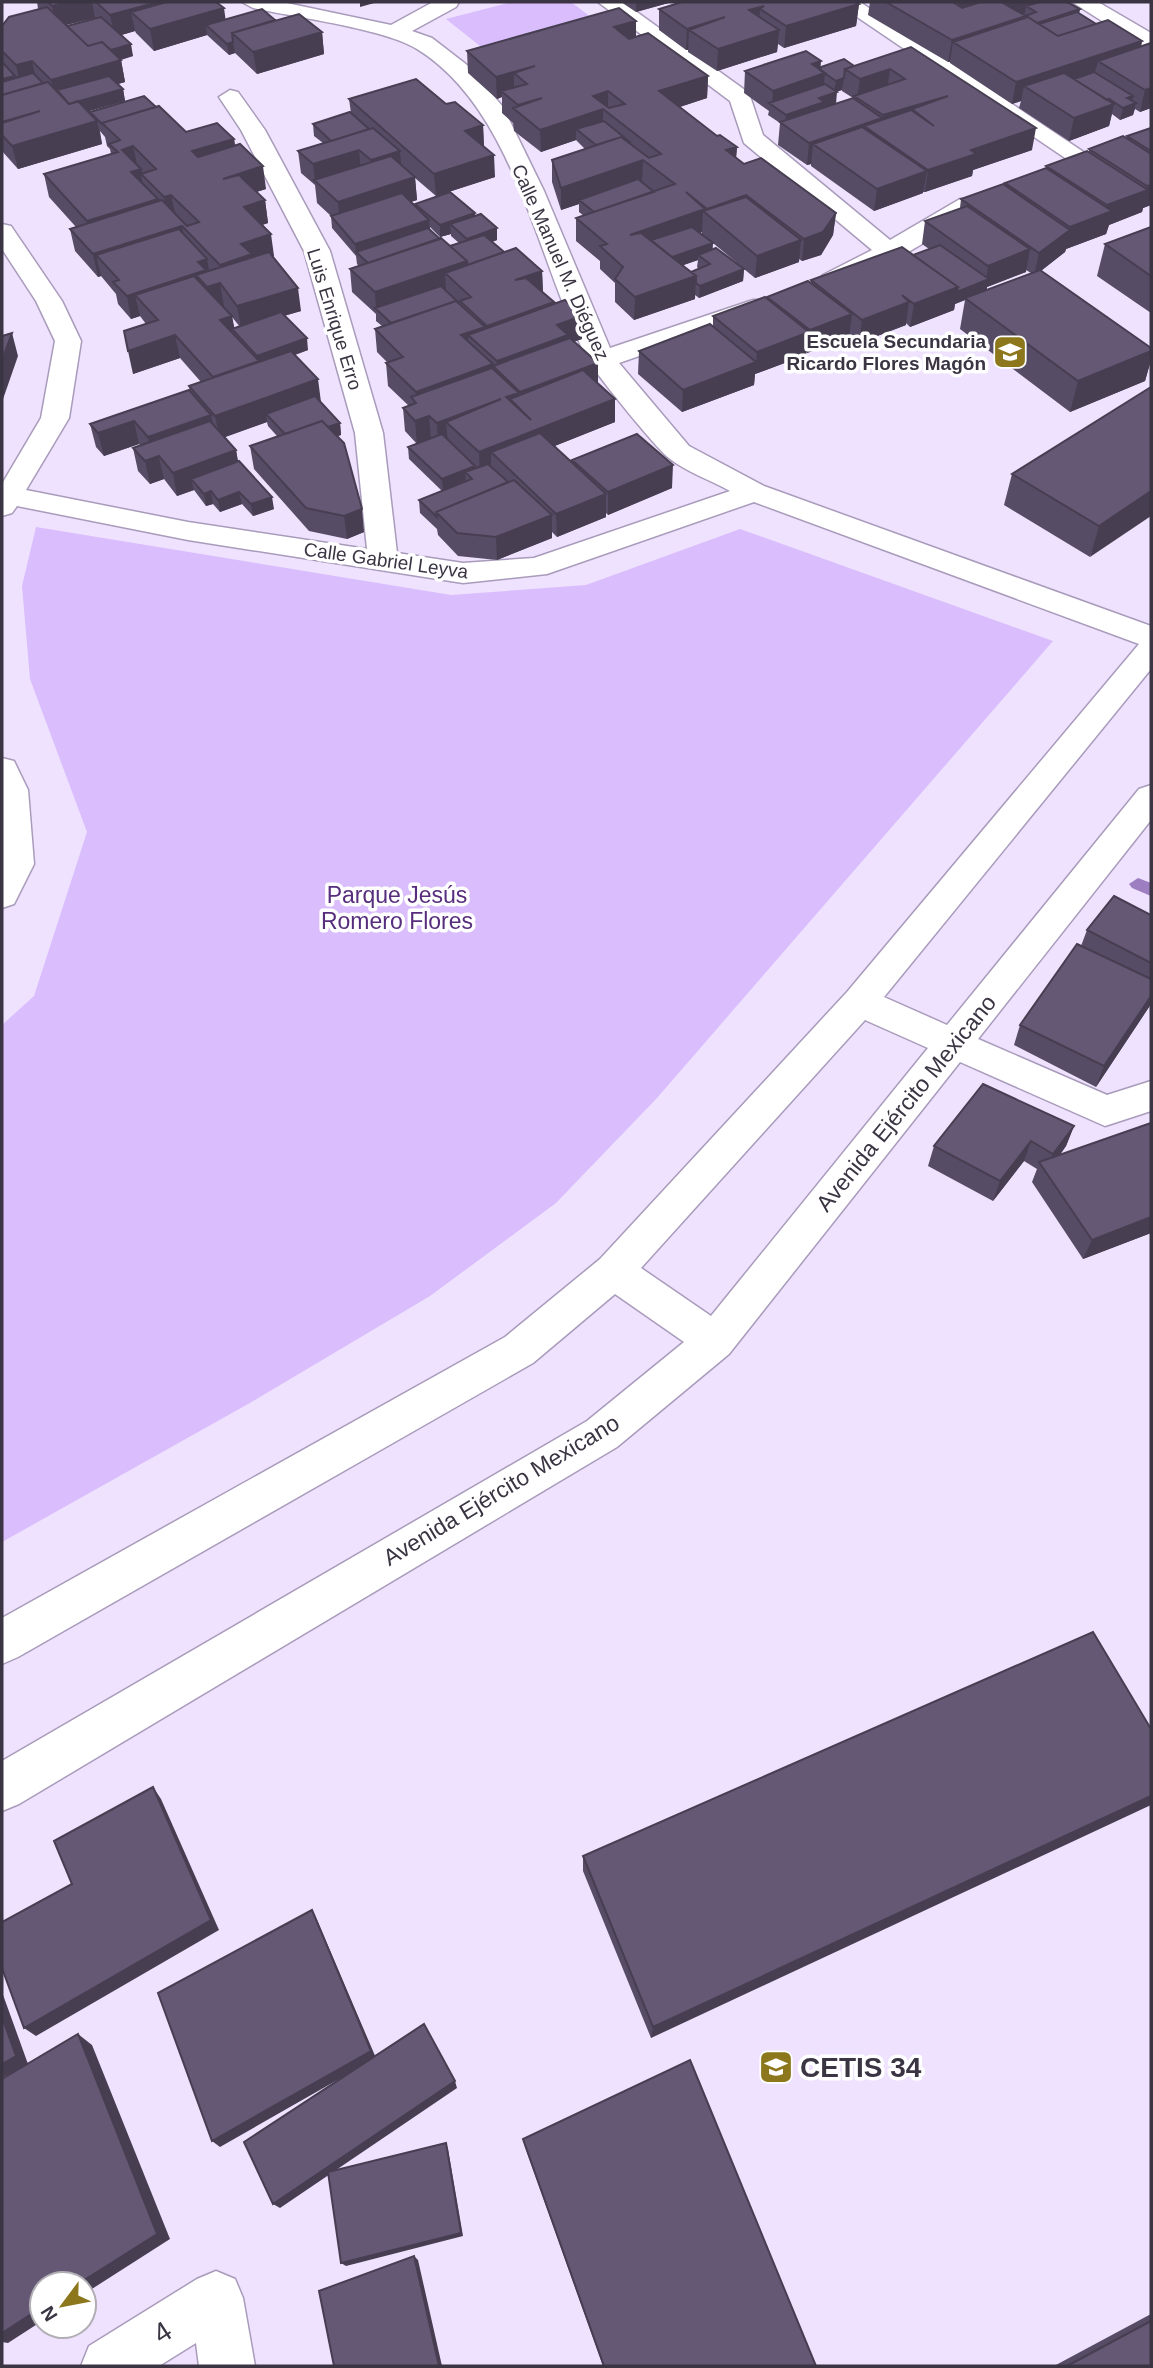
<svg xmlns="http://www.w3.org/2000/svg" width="1153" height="2368" font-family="Arial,sans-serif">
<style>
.green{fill:#dabdfd}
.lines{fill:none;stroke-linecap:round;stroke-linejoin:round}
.stream{fill:#9d7ec0;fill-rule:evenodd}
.minor-casing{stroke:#a99bbb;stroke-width:3}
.minor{fill:#fff;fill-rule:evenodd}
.wall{fill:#574c65;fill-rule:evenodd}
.shaded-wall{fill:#473e52}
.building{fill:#655875;stroke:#473e52;stroke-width:2;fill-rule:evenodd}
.labels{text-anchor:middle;stroke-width:7;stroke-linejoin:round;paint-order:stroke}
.far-street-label{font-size:19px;fill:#3b3543;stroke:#fff}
.far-poi-label{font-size:19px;font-weight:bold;fill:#3b3543;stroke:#fff;text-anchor:end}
.park-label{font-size:23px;fill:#572d7d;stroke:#fff}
.street-label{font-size:23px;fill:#3b3543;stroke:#fff}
.near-poi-label{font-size:28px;font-weight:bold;fill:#3b3543;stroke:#fff;text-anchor:start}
.near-street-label{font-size:28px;fill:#3b3543;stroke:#fff}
</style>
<rect width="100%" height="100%" fill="#eee2fe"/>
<!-- green -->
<path class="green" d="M512 2H571L596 21 485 50 446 19Z
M36 527 451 595 586 585 740 529 1053 641 657 1098 556 1203 430 1296 248 1404 2 1542V1025L34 996 87 832 30 679 22 586Z"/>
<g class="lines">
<!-- stream -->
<path class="stream" d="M1138 878 1151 883V896L1132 888 1129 884Z"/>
<!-- minor casing -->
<g class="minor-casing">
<path id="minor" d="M242 2H282L391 25 433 2H459L456 7 412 31 432 38 467 65 503 107 544 191 610 348 753 300H771L775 305 771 310 619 363 689 446 764 486 1151 626V669L884 997 947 1025 1139 789 1151 785V820L978 1039 1107 1095 1151 1081V1111L1105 1126 960 1062 729 1354 617 1447 19 1804 2 1811V1761L587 1421 684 1342 615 1294 533 1363 18 1657 2 1664V1618L505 1337 600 1259 847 992 1139 644 754 502 547 574 463 583 188 540 17 506 12 513 2 516V484L41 418 55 341 36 301 2 249V224L11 226 62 301 81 341 69 418 26 490 188 522 367 549 355 433 304 251 241 130 219 97 230 90 238 92 265 130 330 251 383 433 397 553 463 563 534 558 730 491C711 480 686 472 669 458 655 447 597 375 588 360 537 263 516 110 417 49 386 29 293 17 253 8ZM865 1020 928 1048 711 1316 641 1268Z
M598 2H623L749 93 763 135 890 240 960 199H978L981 204 978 209C948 227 852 293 823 285L819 280 823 275 872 250 744 143 730 101Z
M835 2H860L1094 159 1090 164H1074Z
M1072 2H1098L1151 33V49L1143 47Z
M2 758 14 761 28 790 34 864 14 904 2 908Z
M216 2271 235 2279 243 2298 255 2366H199L196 2343 159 2366H81L89 2346 197 2279Z"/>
</g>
<!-- minor -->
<use href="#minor" class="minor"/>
</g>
<!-- wall -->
<path class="wall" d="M37 2H216L225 19 275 20 322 32 324 54 257 74 235 53 229 55 207 35 154 51 136 33 135 31 121 35 133 56 121 60 125 82 118 84 123 89 125 101 88 111 90 114 156 107 186 132 234 139 235 145 266 189 256 192 265 200 268 223 262 225 274 256 272 257 301 311 284 316 308 350 295 355 321 402 340 423 341 435 337 436 364 532 347 539 309 531 254 469 250 446 277 436 268 426 267 422 224 437 236 450 238 462 274 509 253 516 242 504 220 512 213 504 206 506 194 490 177 496 164 479 150 484 138 471 133 448 141 446 139 444 104 456 96 447 90 424 190 392 189 386 201 382 180 358 133 374 146 324 140 316 131 319 118 304 116 294 101 276 98 277 75 251 70 229 76 227 49 197 44 174 111 154 110 149 107 146 105 137 100 131 102 144 18 169 2 151V26L38 9ZM95 18 67 26 66 25ZM232 317 240 327 234 328Z
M621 2H672L636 12Z
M870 2H1067L1080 9 1079 13 1096 24 1142 41 1141 47 1151 108 1140 112 1135 109 1133 115 1120 120 1112 114 1109 126 1069 141 1019 108 1021 101 1012 104 950 63V62H948L868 15Z
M859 4 856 26 784 48 778 44 777 52 717 71 688 52V50H686L659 30V9Z
M636 21V37L708 76 707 98 679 107 717 136 737 147 736 158 744 164 836 213 833 235 821 255 802 261 799 259V262L755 278 744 269 743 281 699 298 695 295V299L634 320 615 302V283L600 269V261L576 241V218L584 216 579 212V204L561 210 552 182V160L585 149 576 140 541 152 514 131 513 123 502 113V97L497 99 468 73 467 51ZM702 232V234L742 267 712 250 713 243 700 233ZM698 260 697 267 699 269 691 272 683 265Z
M911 47 1032 150 973 170 972 176 925 192H923V193L874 211 811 166V164L807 165 778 145 780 123 768 115 769 111 744 93 745 71 854 66ZM842 90V91L853 98 836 104V92Z
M349 99 446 104 483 125 484 147 495 177 436 196 415 178 417 200 411 202 416 206 415 204 475 216 497 228V240L492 242 504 252 542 271 543 292 554 304 582 316V339L574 341 598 384 615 399V422L554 446 572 462V460L672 488 608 515 606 513V517L557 537 552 532V538L497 560 458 556 438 535 437 529 420 513 419 500 442 491 409 459 408 447 417 444 405 431 403 408 409 406 388 386 386 363 387 362 377 352 375 329 382 326 376 321V314L352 292 350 269 359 266 357 264 356 256 332 228 331 216 317 203 315 185 301 173 298 151 323 143 314 136 313 124 351 113ZM430 227 440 237 451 234V236L459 243 450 246 430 230Z
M1151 128V205L1143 208 1142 212 1109 225 1106 234 1066 249 1065 252 1041 271 1151 348V360L1145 381 1070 412 960 329 965 300 955 304 954 310 910 327 906 323V325L859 343 849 336V337L807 353 806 352V355L755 374 754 385 682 412 638 374 639 351 713 327V316L767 299V297L810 283 811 280 913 255 929 249 922 244 925 221 960 208 961 199 1004 185 1005 183 1046 169V166L1089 152V149L1127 138V136ZM1026 270 1031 273 987 290V287L1026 272Z
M1151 227V313L1097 276 1105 244Z
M1151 387 1090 557 1004 505 1012 474Z
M1151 915V1004L1096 1087 1014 1045 1020 1025 1081 946 1087 930Z
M1151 1123V1233L1083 1259 1032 1182 1037 1169 1024 1161 993 1201 928 1166 934 1146 1074 1126 1066 1146 1060 1155Z
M1093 1632 651 2038 583 1871V1856Z
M523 2139 816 2366H603L525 2147Z
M1151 2314V2366H1054Z"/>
<!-- shaded-wall -->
<path class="shaded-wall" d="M68 2H92L95 18 57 27 52 6Z
M158 2H202L131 12 135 31 115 37 110 15Z
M360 2H378L360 7Z
M636 2H672L636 12Z
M964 2H995L955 25 959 3Z
M1007 2H1034V5L1026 6 1025 13 1003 20Z
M859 4 856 26 784 48 786 26Z
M764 6 760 9 759 29 749 10Z
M224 8 227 30 206 25 207 35 154 51 150 29Z
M1080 9 1077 21 1026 26Z
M1026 16 1022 38 953 42 950 62H948L952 40Z
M725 17 689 30 688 50H686L687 29Z
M636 21V43L613 49 614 27Z
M779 30 777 52 717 71 718 49Z
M322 32 324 54 257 74 253 52Z
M1142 41 1137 63 1098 61 1094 76 1024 86 1021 101 1012 104 1016 82Z
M233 42 235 53 229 55 227 44Z
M131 44 133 56 95 67 92 55Z
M121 60 125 82 56 102 51 80Z
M32 61 37 83 21 87 16 65Z
M821 61 820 75 825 73 823 95 772 105 773 91 812 64Z
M535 66 527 84 514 73V94L501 91 502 97 497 99 496 77Z
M890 69 887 91 857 98 860 79Z
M15 76 18 87 2 92V79Z
M708 76 707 98 659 114V91Z
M844 78 842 90 834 92 836 81Z
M1151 88V108L1140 112 1145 90Z
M123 89 125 101 72 116 70 104Z
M608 91V113L603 109V131L576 129V140L541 152 540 130 593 96Z
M837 92 836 104 823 114 785 127 786 115 819 98Z
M948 96 912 109 909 129 880 138 883 115Z
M1133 96 1131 105 1136 103 1133 115 1120 120 1123 108 1127 98Z
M1109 99 1107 107 1114 104 1109 126 1069 141 1074 118Z
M882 118 880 137 864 126 861 146 813 144 811 164 807 165 809 143Z
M97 121 102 144 18 169 12 146Z
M483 125 484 148 465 131Z
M1036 128 1032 150 973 170 972 176 925 192 928 170 971 150Z
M234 139 237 161 196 174 192 151Z
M133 146 138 169 122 150Z
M737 147 735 169 726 150Z
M359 150 361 172 315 181 313 164Z
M400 151 402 174 373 183 371 160Z
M494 155 495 177 436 196 434 174Z
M643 160 642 182 579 200V204L561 210V188Z
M263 166 266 189 227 201 223 179Z
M141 169 143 176 141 174 144 192 131 172Z
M927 171 923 193 874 211 877 189Z
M415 177 417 200 340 225 338 202Z
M1151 185V205L1143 208 1142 212 1109 225 1106 234 1066 249 1065 252 1034 276 1039 253 1069 230 1070 227 1105 214 1107 205 1146 190 1147 186Z
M171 195 176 217 168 220 164 197Z
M746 195 744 217 706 214 707 209Z
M158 199 162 222 92 244 87 221Z
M265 200 268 223 247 230 244 207Z
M705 209V212L703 211 702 232 656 248 630 235Z
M475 213V225L450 224 451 234 440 237V225Z
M836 213 833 235 821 255 802 261 804 239Z
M429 220 430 232 356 252 355 244Z
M182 226 186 249 96 255 101 276 98 277 93 254Z
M497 228V240L467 251V239Z
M271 234 274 256 253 263 223 288 220 265 241 244Z
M801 240 799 262 755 278 757 256Z
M713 243 712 255H698V260L667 271V259Z
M1030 249 1026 272 987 287 986 291 965 298V300L955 304 954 310 910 327 914 304 958 287 986 281 988 266Z
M207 259 211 281 220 283 224 306 211 310 207 287 196 275 200 296 135 295 140 316 131 319 127 296 198 262Z
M467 261 468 284 445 273 446 291 376 309 375 292Z
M744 269 743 281 699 298 700 286Z
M542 271 543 294 515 280Z
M696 276 695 299 634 320 635 297Z
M298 288 301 311 241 328 237 306Z
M554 302V325L488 349 487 326Z
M909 302 906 325 859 343 862 320Z
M852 314 849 337 807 353 810 330Z
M232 316 235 331 232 329 234 339 220 320Z
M582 316V339L497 370V361L557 325Z
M485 327 486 350 468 335 469 355 461 335Z
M809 332 806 355 755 374 757 352Z
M12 333 18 356 2 402V360Z
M175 335 180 358 133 374 128 351Z
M307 338 308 350 260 367 217 400 213 377 258 361 257 356Z
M1151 351V360L1145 381 1070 412 1078 381Z
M756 362 754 385 682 412 683 390Z
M598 363V386L521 410 520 392Z
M493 364 494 387 417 415 416 392Z
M318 379 321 402 266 414 267 422 220 439 215 416Z
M519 393V408L510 399 511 419 506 397Z
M501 399 446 422 448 443 438 446 437 423Z
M615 399V422L505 466 491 452V471L480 475 479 452Z
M211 415 215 438 159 458 164 479 150 484 145 461 152 458 148 437Z
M429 416 431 439 417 444 415 421Z
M134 421 139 444 104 456 98 433Z
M340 423 341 435 292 453 291 441Z
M236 450 240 473 191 479 194 490 177 496 173 473Z
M673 465 672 488 608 515V492Z
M475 466V478L465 472 466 482 443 491 442 479Z
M211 491 213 504 206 506 204 494Z
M1151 491V516L1090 557 1099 526Z
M239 492 242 504 220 512 218 500Z
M606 494V517L557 537 556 514Z
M272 497 274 509 253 516 251 504Z
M362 509 364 532 347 539 344 516Z
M552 515V538L497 560 496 537Z
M1151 996V1004L1096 1087 1104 1066Z
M1074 1126 1066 1146 1045 1174 1053 1154Z
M1031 1141 1024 1161 993 1201 1000 1181Z
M1151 1217V1233L1083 1259 1092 1240Z
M153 1787 161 1799 219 1930 36 2036 24 2028Z
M1151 1796V1805L651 2038 653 2027Z
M312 1910 317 1920 376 2058 220 2147 212 2141Z
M2 1992 28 2064 2 2078Z
M78 2034 92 2045 170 2239 84 2294V2284H78Z
M455 2081 457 2088 280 2208 273 2204Z
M446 2143 448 2149 463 2236 346 2266 341 2263Z
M414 2256 418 2260 442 2366H439Z
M42 2307V2321L8 2343 2 2342V2333Z"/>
<!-- building -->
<path class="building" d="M48 2H68L52 6Z
M96 2H158L110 15Z
M167 2H216L224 8 150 29 131 12Z
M682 2H855L859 4 786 26 760 9 764 6 749 10 779 30 718 49 689 30 725 17 687 29 659 9Z
M886 2H953L962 8 981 2H1001L1026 16 952 40Z
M1040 2H1067L1080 9 1037 23 1028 17 1025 18V16L1036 12 1026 6Z
M47 7 88 46 102 42 121 60 51 80 32 61 16 65 2 51V26L9 17Z
M619 8 636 21 614 27 629 39 648 33 708 76 659 91 717 136 720 135 737 147 726 150 744 164 761 158 836 213 823 232 804 239 746 195 707 209 686 192 705 209 630 235 641 233 696 276 635 297 615 279 623 267 600 246 607 244 576 218 675 184 643 160 561 188 552 160 621 137 649 158 661 154 603 109 540 130 513 108 542 98 518 105 501 91 527 84 514 73 535 66 496 77 467 51ZM608 91 625 104 609 108 593 96Z
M262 9 275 20 232 33 233 42 227 44 206 25Z
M1077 12 1096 24 1058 36 1039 24Z
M299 14 322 32 253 52 232 33Z
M101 17 131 44 111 50 102 42 88 46 67 26Z
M1028 17 1058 36 1108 20 1142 41 1016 82 953 42Z
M1151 43V88L1145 90 1098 61Z
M911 47 1036 128 971 150 976 154 928 170 864 126 911 110 934 126 912 109 948 96 883 115 854 96 905 79 890 69 860 79 845 69Z
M806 51 821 61 812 64 825 73 773 91 745 71Z
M844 59 854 66 845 69 844 78 836 81 820 70 821 67Z
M2 62 15 76 2 79Z
M1094 72 1133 96 1127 98 1136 103 1123 108 1109 99 1107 100 1074 79Z
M33 73 43 83 2 95V82Z
M1064 73 1114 104 1074 118 1024 86Z
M109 76 123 89 69 104 57 90Z
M416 79 446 104 455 102 483 125 465 131 494 155 434 174 349 99Z
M48 82 69 104 78 101 97 121 12 146 2 135V123L40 111 2 122V95Z
M825 84 837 92 819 98 824 102 786 115 769 103Z
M144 96 156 107 102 123 103 125 90 112Z
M853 98 882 118 809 143 780 122Z
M159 106 186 132 217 123 234 139 192 151 198 157 240 144 263 166 223 179 239 175 265 200 244 207 271 234 241 244 252 254 220 265 182 226 93 254 70 229 162 200 187 226 199 222 171 195 164 197 141 174 156 169 133 146 122 150 141 169 131 172 158 199 87 221 44 174 118 152 109 144 120 140 102 123Z
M350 112 369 129 331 141 313 124Z
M604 121 631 143 621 137 596 145 576 129Z
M862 127 927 171 877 189 813 144Z
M373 128 400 151 371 160 359 150 313 164 298 151Z
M1151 128V151L1127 136Z
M1123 136 1151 154V185L1147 186 1089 149Z
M1087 151 1148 190 1107 205 1046 166Z
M391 156 415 177 338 202 314 180Z
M1046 168 1112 211 1070 227 1005 183Z
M638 179 654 192 594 212 579 200Z
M1003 184 1070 230 1039 253 961 199Z
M450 192 475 213 440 225 415 204Z
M402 193 429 220 355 244 331 216Z
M746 197 801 240 757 256 703 211Z
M967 206 1030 249 988 266 925 221Z
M481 214 497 228 467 239 450 224Z
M692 227 713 243 672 257 651 240Z
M1151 227V276L1105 244Z
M428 228 440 239 368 263 356 252Z
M179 229 207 259 198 262 206 270 127 296 113 282 119 280 96 255Z
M484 235 504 252 467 265V261L450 246Z
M441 238 467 261 375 292 350 269Z
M940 245 989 279 957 292 958 287 913 255Z
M902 247 958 287 914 304 902 295 909 302 862 320 811 280Z
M516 248 542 271 515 280 526 278 554 302 487 326 460 301 471 297 445 273Z
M716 248 744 269 700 286 696 283V276L691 272 710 264 698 255Z
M269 252 298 288 237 306 220 283 207 287 196 275Z
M1040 270 1151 348V351L1078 381 965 298Z
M194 276 232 316 220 320 259 361 213 377 175 335 128 351 124 331 158 320 135 295Z
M808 281 852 314 810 330 767 297Z
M441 286 460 304 456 301 391 323 375 308Z
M765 297 809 332 757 352 713 316Z
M565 300 582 316 557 325 568 335 497 361 468 335Z
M456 301 485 327 461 335 493 364 416 392 386 363 403 357 375 329Z
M281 312 307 338 257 356 232 329Z
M710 324 756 362 683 390 639 351Z
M12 333 2 360V336Z
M570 338 598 363 520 392 493 366Z
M291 351 318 379 215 416 189 386Z
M492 368 519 393 506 397 531 420 510 399 583 370 615 399 479 452 446 422 501 399 437 423 429 416 415 421 403 408 416 403 411 397Z
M1151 387V491L1099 526 1012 474Z
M189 390 211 415 148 437 134 421 98 433 90 424Z
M315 396 340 423 328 427 322 421 285 434 266 414Z
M210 421 236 450 173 473 159 456 145 461 133 448Z
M322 421 344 443 362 509 344 516 306 508 250 446Z
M540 433 606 494 556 514 491 452Z
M442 434 475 466 442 479 408 447Z
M637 434 673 465 608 492 572 460Z
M239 461 272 497 251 504 239 492 218 500 211 491 204 494 191 479Z
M488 464 508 482 436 512 437 517 419 500 472 479 465 472Z
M514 480 552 515 496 537 457 533 436 512Z
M1114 896 1151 915V963L1087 930Z
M1077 944 1151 979V996L1104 1066 1020 1025Z
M983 1084 1074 1126 1053 1154 1031 1141 1000 1181 934 1146Z
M1151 1123V1217L1092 1240 1039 1162Z
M1093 1632 1151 1729V1796L653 2027 583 1856Z
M153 1787 211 1920 24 2028 2 1968V1922L72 1884 54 1841Z
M312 1910 371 2051 212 2141 158 1993Z
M2 2017 16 2056 2 2064Z
M424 2024 455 2081 273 2204 244 2142Z
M78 2034 157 2234 78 2284H42V2307L2 2333V2079Z
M690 2060 816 2366H604L523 2139Z
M446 2143 461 2233 341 2263 328 2172Z
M414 2256 439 2366H334L319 2291Z
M1151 2321V2366H1067Z"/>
<!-- icons -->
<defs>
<g id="school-square" transform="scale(1.75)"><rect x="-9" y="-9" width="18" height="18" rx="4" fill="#8c771c" stroke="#fff"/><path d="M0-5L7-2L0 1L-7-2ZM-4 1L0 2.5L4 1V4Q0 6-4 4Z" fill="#fff"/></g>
</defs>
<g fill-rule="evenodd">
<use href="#school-square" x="1010" y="352"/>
<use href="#school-square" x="776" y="2067"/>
</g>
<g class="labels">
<!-- far-street labels -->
<g class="far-street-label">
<text transform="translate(561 262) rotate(66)" y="7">Calle Manuel M. Diéguez</text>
<text transform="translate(335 319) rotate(73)" y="7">Luis Enrique Erro</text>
<text transform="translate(386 560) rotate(8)" y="7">Calle Gabriel Leyva</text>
</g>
<!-- far-poi labels -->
<g class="far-poi-label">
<text x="986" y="348">Escuela Secundaria<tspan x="986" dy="22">Ricardo Flores Magón</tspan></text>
</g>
<!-- park labels -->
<g class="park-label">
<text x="397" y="903">Parque Jesús<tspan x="397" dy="26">Romero Flores</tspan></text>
</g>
<!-- street labels -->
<g class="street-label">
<text transform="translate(906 1103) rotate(-51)" y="8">Avenida Ejército Mexicano</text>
<text transform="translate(501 1490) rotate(-31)" y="8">Avenida Ejército Mexicano</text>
</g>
<!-- near-poi labels -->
<g class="near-poi-label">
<text x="800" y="2077">CETIS 34</text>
</g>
<!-- near-street labels -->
<g class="near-street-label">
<text transform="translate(162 2332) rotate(-33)" y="10">4</text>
</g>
</g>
<!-- border -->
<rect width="1153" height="2368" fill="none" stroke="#3b3543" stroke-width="7"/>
<!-- north arrow -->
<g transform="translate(63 2305) rotate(238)"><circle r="33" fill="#ffffff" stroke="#b1aeb4" stroke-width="2"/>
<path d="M0-5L12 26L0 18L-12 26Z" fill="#8c771c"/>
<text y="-10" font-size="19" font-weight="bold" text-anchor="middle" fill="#3b3543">N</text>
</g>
</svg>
